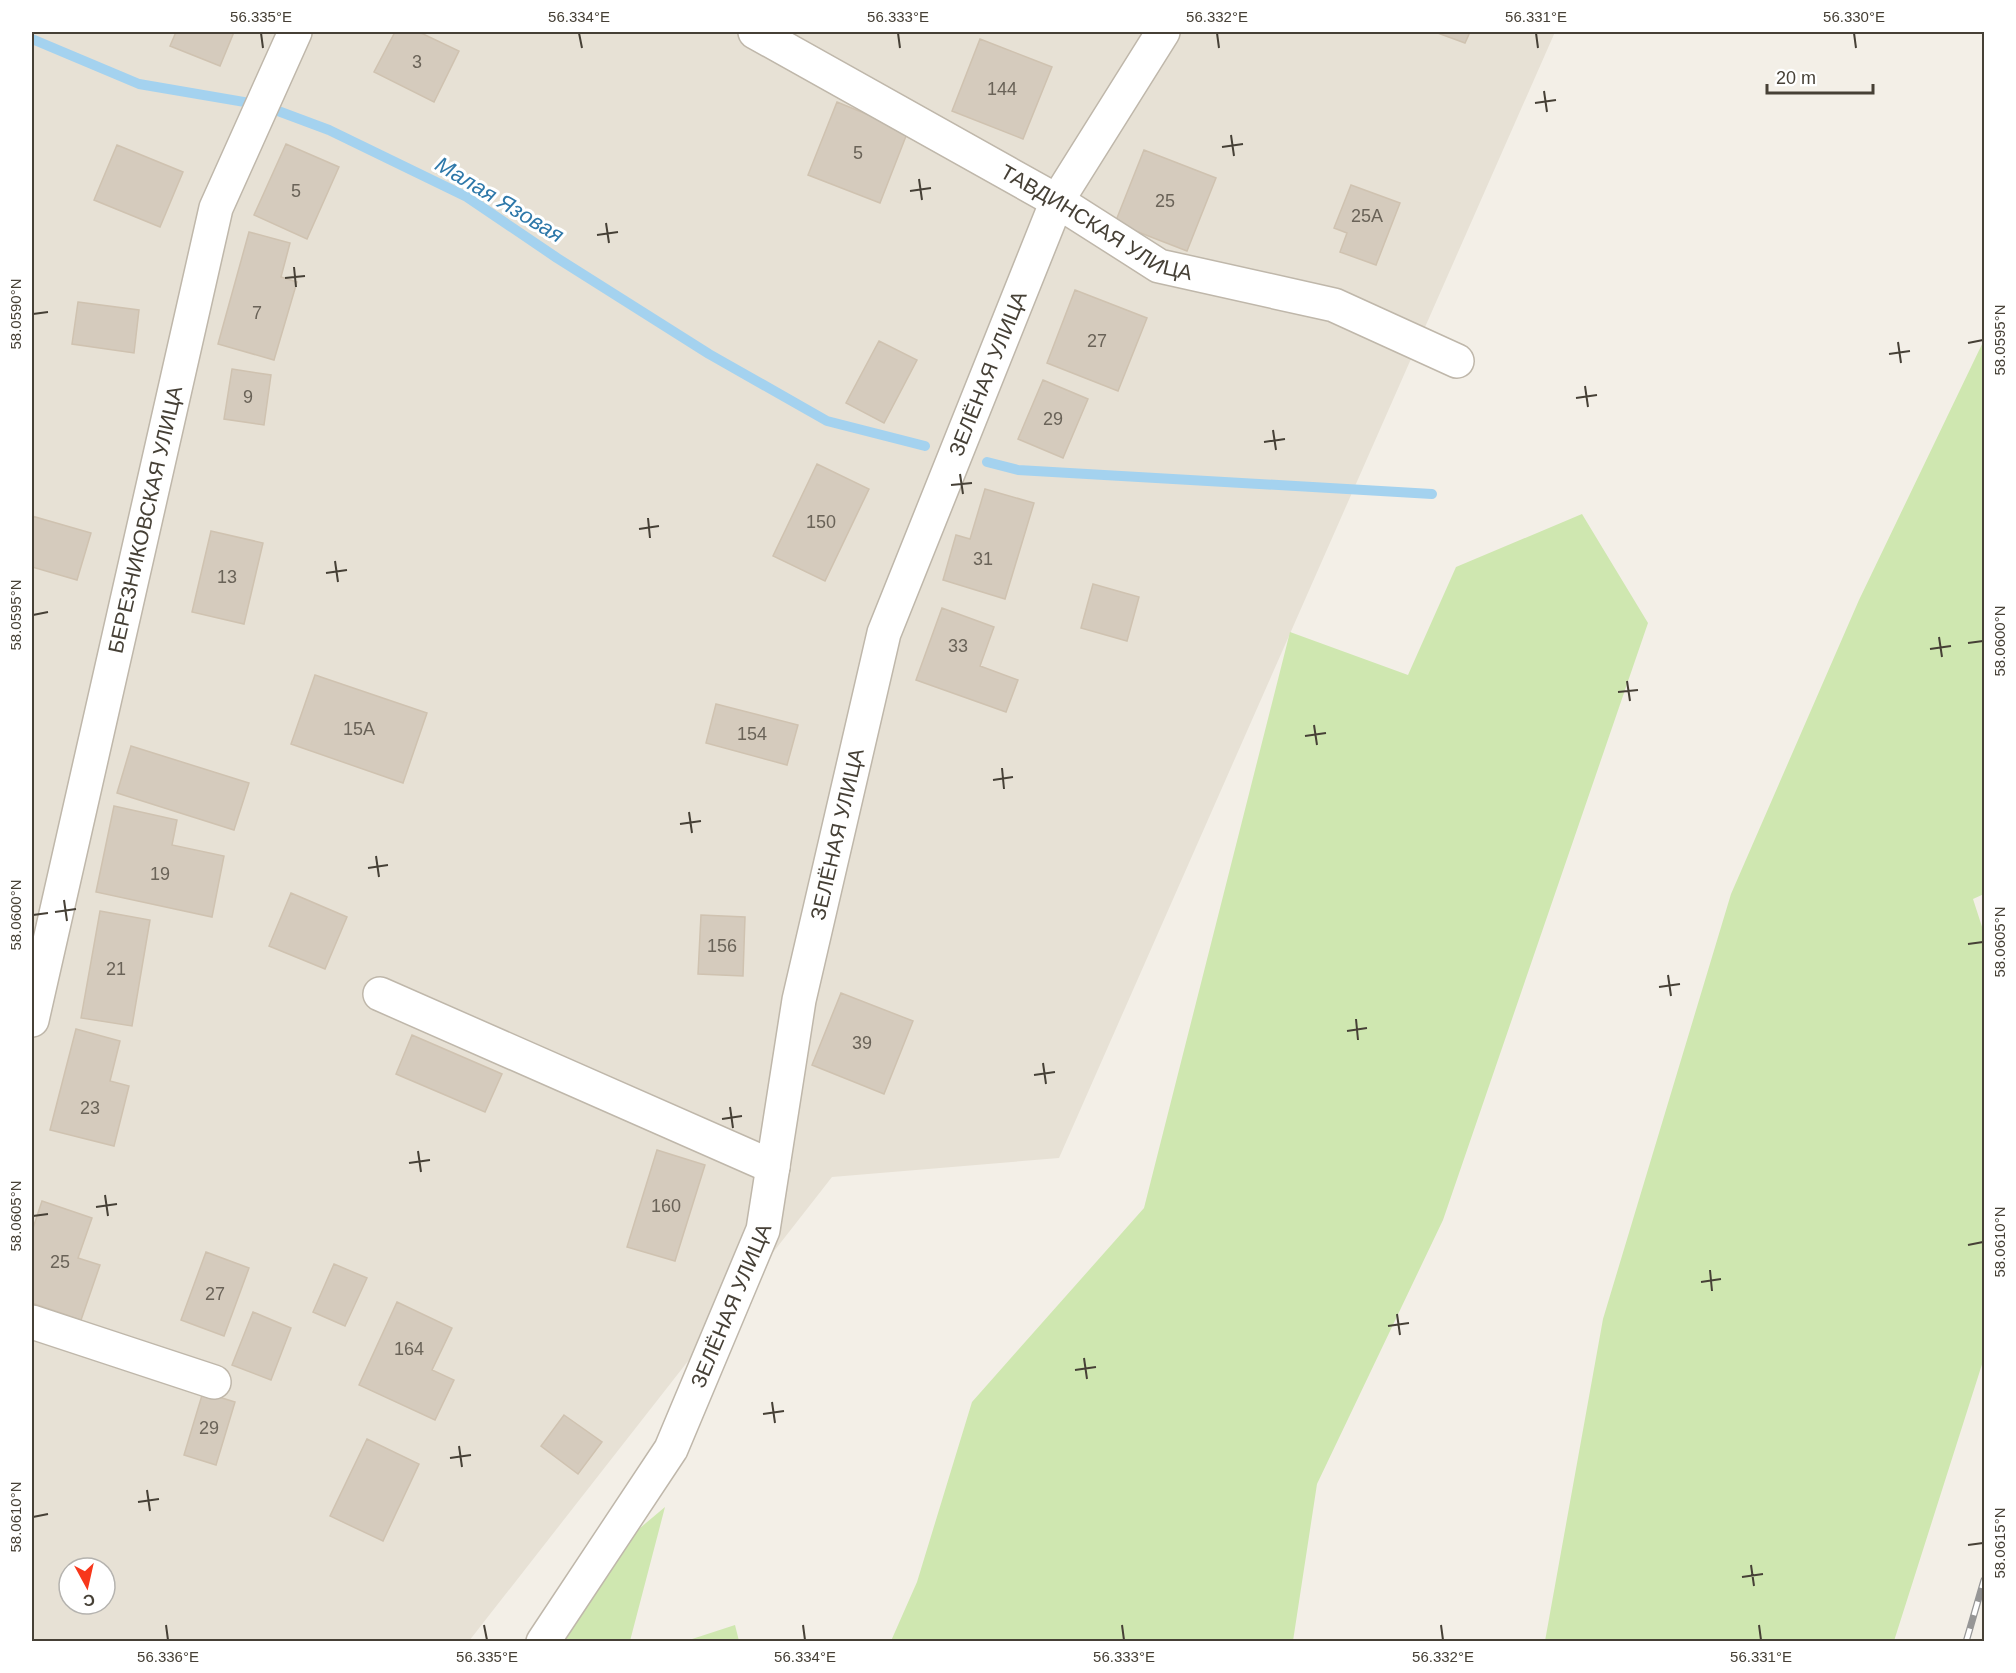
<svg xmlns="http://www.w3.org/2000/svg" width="2016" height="1673" font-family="Helvetica,sans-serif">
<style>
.residential{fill:#e7e1d5;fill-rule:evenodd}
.green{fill:#cfe7b0}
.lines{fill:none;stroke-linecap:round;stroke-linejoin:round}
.stream{stroke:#a4d2ef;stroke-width:10}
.building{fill:#d5cbbd;stroke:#cfc2b0;stroke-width:1.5}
.street-casing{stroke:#bfb7aa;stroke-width:36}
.street{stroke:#fff;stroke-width:33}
.rail-casing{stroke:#969696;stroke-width:7}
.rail{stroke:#fff;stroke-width:4.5;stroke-dasharray:14;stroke-linecap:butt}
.ticks{fill:none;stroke:#464036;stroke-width:2}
.labels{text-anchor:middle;stroke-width:6;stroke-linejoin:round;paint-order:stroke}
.number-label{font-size:18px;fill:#6a6358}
.street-label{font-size:21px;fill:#464036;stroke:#fff}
.water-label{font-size:22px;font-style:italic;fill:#2e78a9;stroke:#fff}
.neatline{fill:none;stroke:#464036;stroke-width:2}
.ticks-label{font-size:15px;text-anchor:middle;fill:#464036}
</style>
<rect width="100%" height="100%" fill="#f3efe7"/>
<!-- residential -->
<path class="residential" d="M32 32H1555L1059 1158 832 1177 469 1641 32 1642ZM69 1568H105V1604H69Z"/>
<!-- green -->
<path class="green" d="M1984 340V894L1973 899 1984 933V1358L1894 1641H1545L1603 1319 1731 894 1859 600Z
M1582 514 1648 623 1443 1220 1317 1484 1293 1641H891L917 1582 972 1402 1144 1208 1290 632 1408 675 1456 567Z
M665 1507 630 1641 545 1642 596 1565Z
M735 1625 739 1641H686Z"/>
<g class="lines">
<!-- stream -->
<path class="stream" d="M32 39 139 84 262 105 329 130 467 197 557 258 709 354 827 421 925 446
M987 462 1018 470 1432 494"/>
</g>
<!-- building -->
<path class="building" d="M176 32H234L220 66 170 46Z
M395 32H419L459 51 434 102 374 72Z
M1435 32H1470L1465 43Z
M980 39 1052 67 1023 139 952 111Z
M837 102 908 131 880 203 808 175Z
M286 144 339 167 307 239 254 215Z
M117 145 183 172 160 227 94 200Z
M1144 150 1216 178 1187 251 1115 223Z
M1351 185 1400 203 1376 265 1340 252 1347 233 1334 228Z
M249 232 290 243 281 277 297 282 274 360 218 344Z
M1075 290 1147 318 1118 391 1047 363Z
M78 302 139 310 134 353 72 344Z
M879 341 917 360 884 423 846 403Z
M232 369 271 375 264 425 224 419Z
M1043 380 1088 399 1063 458 1018 439Z
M817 464 869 489 825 581 773 556Z
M985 489 1034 503 1005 599 943 580 956 535 970 539Z
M32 516 91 533 77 580 32 567Z
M211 531 263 543 244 624 192 612Z
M1093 584 1139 597 1127 641 1081 628Z
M942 608 994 627 980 666 1018 680 1006 712 916 680Z
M315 675 427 713 403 783 291 744Z
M716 704 798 725 787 765 706 743Z
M131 746 249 783 234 830 117 793Z
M114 806 177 820 172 845 224 856 212 917 96 892Z
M291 893 347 917 325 969 269 946Z
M100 911 150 920 132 1026 81 1018Z
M701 915 745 917 743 976 698 974Z
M841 993 913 1021 884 1094 812 1065Z
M76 1029 120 1041 110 1081 129 1086 114 1146 50 1130Z
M412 1035 502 1074 485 1112 396 1074Z
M657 1150 705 1165 675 1261 627 1247Z
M42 1201 92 1218 78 1258 100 1265 81 1320 32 1303V1231Z
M206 1252 249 1268 224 1336 181 1320Z
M334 1264 367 1278 345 1326 313 1312Z
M397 1302 452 1328 432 1370 454 1380 435 1420 359 1385Z
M253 1312 291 1328 271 1380 232 1365Z
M203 1392 235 1402 216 1465 184 1455Z
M564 1415 602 1442 578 1474 541 1446Z
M367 1439 419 1464 383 1541 330 1516Z"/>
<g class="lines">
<!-- street casing -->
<g class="street-casing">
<g id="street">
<path id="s1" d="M755 32 1057 201 1159 266 1334 305 1457 361"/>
<path d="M380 994 773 1167"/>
<path id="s2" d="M32 1020 216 208 295 32"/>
<path d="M32 1322 214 1382"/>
<path id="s3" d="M543 1642 671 1449 763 1230 799 1000 884 633 1057 201 1163 32"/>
</g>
</g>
<!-- street -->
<use href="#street" class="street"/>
<!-- rail casing -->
<g class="rail-casing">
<path id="rail" d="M1966 1642 1984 1580"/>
</g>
<!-- rail -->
<use href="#rail" class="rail"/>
</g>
<!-- ticks -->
<path class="ticks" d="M261 33 263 48M579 33 582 48M898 33 900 48M1217 33 1219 48M1536 33 1538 48M1854 33 1856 48M1544 91 1547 112M1535 103 1556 100M1231 135 1234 156M1222 147 1243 144M919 179 922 200M910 191 931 188M606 223 609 243M597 235 618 232M294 267 296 287M285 278 305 276M33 314 48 312M1898 342 1901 363M1968 343 1983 340M1889 354 1910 351M1585 386 1588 407M1576 398 1597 395M1273 430 1276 450M1264 442 1285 439M960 474 963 494M951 485 972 483M648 518 650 538M639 529 659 526M335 561 338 582M326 573 347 570M33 615 48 612M1939 637 1942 657M1968 643 1983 641M1930 649 1951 646M1627 681 1630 701M1618 692 1638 690M1314 725 1317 745M1305 736 1326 733M1002 768 1004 789M993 780 1013 777M689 812 692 833M680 824 701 821M376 856 379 877M368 868 388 865M64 900 67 921M55 912 76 909M33 915 48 913M1968 944 1983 942M1668 975 1671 996M1659 987 1680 984M1356 1019 1358 1040M1347 1031 1367 1028M1043 1063 1046 1084M1034 1075 1055 1072M730 1107 733 1128M722 1119 742 1116M418 1151 421 1172M409 1163 430 1160M105 1195 108 1216M96 1207 117 1204M33 1216 48 1214M1968 1245 1983 1242M1710 1270 1712 1291M1701 1282 1721 1279M1397 1314 1400 1335M1388 1326 1409 1323M1084 1358 1087 1379M1075 1370 1096 1367M772 1402 775 1423M763 1414 784 1411M459 1446 462 1467M450 1458 471 1455M147 1490 150 1511M138 1502 159 1499M33 1517 48 1514M1968 1545 1983 1543M1751 1565 1754 1586M1742 1577 1763 1574M166 1625 168 1640M484 1625 487 1640M803 1625 805 1640M1122 1625 1124 1640M1441 1625 1443 1640M1759 1625 1761 1640"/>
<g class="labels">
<!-- number labels -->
<g class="number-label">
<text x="417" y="68">3</text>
<text x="1002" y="95">144</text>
<text x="858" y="159">5</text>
<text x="296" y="197">5</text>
<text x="1165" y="207">25</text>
<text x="1367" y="222">25А</text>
<text x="257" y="319">7</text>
<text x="1097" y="347">27</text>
<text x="248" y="403">9</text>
<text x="1053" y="425">29</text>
<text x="821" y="528">150</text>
<text x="983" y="565">31</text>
<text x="227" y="583">13</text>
<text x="958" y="652">33</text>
<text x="359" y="735">15А</text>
<text x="752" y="740">154</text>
<text x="160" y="880">19</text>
<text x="722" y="952">156</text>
<text x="116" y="975">21</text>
<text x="862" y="1049">39</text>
<text x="90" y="1114">23</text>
<text x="666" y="1212">160</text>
<text x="60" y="1268">25</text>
<text x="215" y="1300">27</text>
<text x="409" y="1355">164</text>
<text x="209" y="1434">29</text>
</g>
<!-- street labels -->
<g class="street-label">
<text dy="7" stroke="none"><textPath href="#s1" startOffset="392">ТАВДИНСКАЯ УЛИЦА</textPath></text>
<text dy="7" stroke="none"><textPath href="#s3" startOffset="1358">ЗЕЛЁНАЯ УЛИЦА</textPath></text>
<text dy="7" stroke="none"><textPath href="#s2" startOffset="513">БЕРЕЗНИКОВСКАЯ УЛИЦА</textPath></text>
<text dy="7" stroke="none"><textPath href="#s3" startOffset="872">ЗЕЛЁНАЯ УЛИЦА</textPath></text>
<text dy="7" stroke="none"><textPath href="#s3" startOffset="387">ЗЕЛЁНАЯ УЛИЦА</textPath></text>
</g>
<!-- water labels -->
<g class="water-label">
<text transform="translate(500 199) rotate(31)" y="8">Малая Язовая</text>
</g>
</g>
<!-- border -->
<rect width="2016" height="1673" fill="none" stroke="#ffffff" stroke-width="66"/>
<!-- north arrow -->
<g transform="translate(87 1586) rotate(172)"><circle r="28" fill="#ffffff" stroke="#b5b3af" stroke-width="1.5"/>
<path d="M0-4.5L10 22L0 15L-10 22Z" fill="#f7371b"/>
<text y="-9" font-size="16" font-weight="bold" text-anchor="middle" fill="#464036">С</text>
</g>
<!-- scale -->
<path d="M1767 84v9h106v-9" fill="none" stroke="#464036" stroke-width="3"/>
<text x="1776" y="84" font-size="18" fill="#464036" stroke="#ffffff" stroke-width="4.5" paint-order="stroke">20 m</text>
<rect x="33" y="33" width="1950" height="1607" class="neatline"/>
<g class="ticks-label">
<text x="261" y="22">56.335°E</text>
<text x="579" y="22">56.334°E</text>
<text x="898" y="22">56.333°E</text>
<text x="1217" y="22">56.332°E</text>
<text x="1536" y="22">56.331°E</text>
<text x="1854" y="22">56.330°E</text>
<text transform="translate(16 314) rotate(-90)" y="5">58.0590°N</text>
<text transform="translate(2000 340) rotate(-90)" y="5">58.0595°N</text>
<text transform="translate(16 615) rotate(-90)" y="5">58.0595°N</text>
<text transform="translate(2000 641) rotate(-90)" y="5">58.0600°N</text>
<text transform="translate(16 915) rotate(-90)" y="5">58.0600°N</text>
<text transform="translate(2000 942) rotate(-90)" y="5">58.0605°N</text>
<text transform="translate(16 1216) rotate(-90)" y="5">58.0605°N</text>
<text transform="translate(2000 1242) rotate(-90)" y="5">58.0610°N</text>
<text transform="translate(16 1517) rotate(-90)" y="5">58.0610°N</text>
<text transform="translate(2000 1543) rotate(-90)" y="5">58.0615°N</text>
<text x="168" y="1662">56.336°E</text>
<text x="487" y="1662">56.335°E</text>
<text x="805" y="1662">56.334°E</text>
<text x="1124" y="1662">56.333°E</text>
<text x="1443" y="1662">56.332°E</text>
<text x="1761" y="1662">56.331°E</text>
</g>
</svg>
